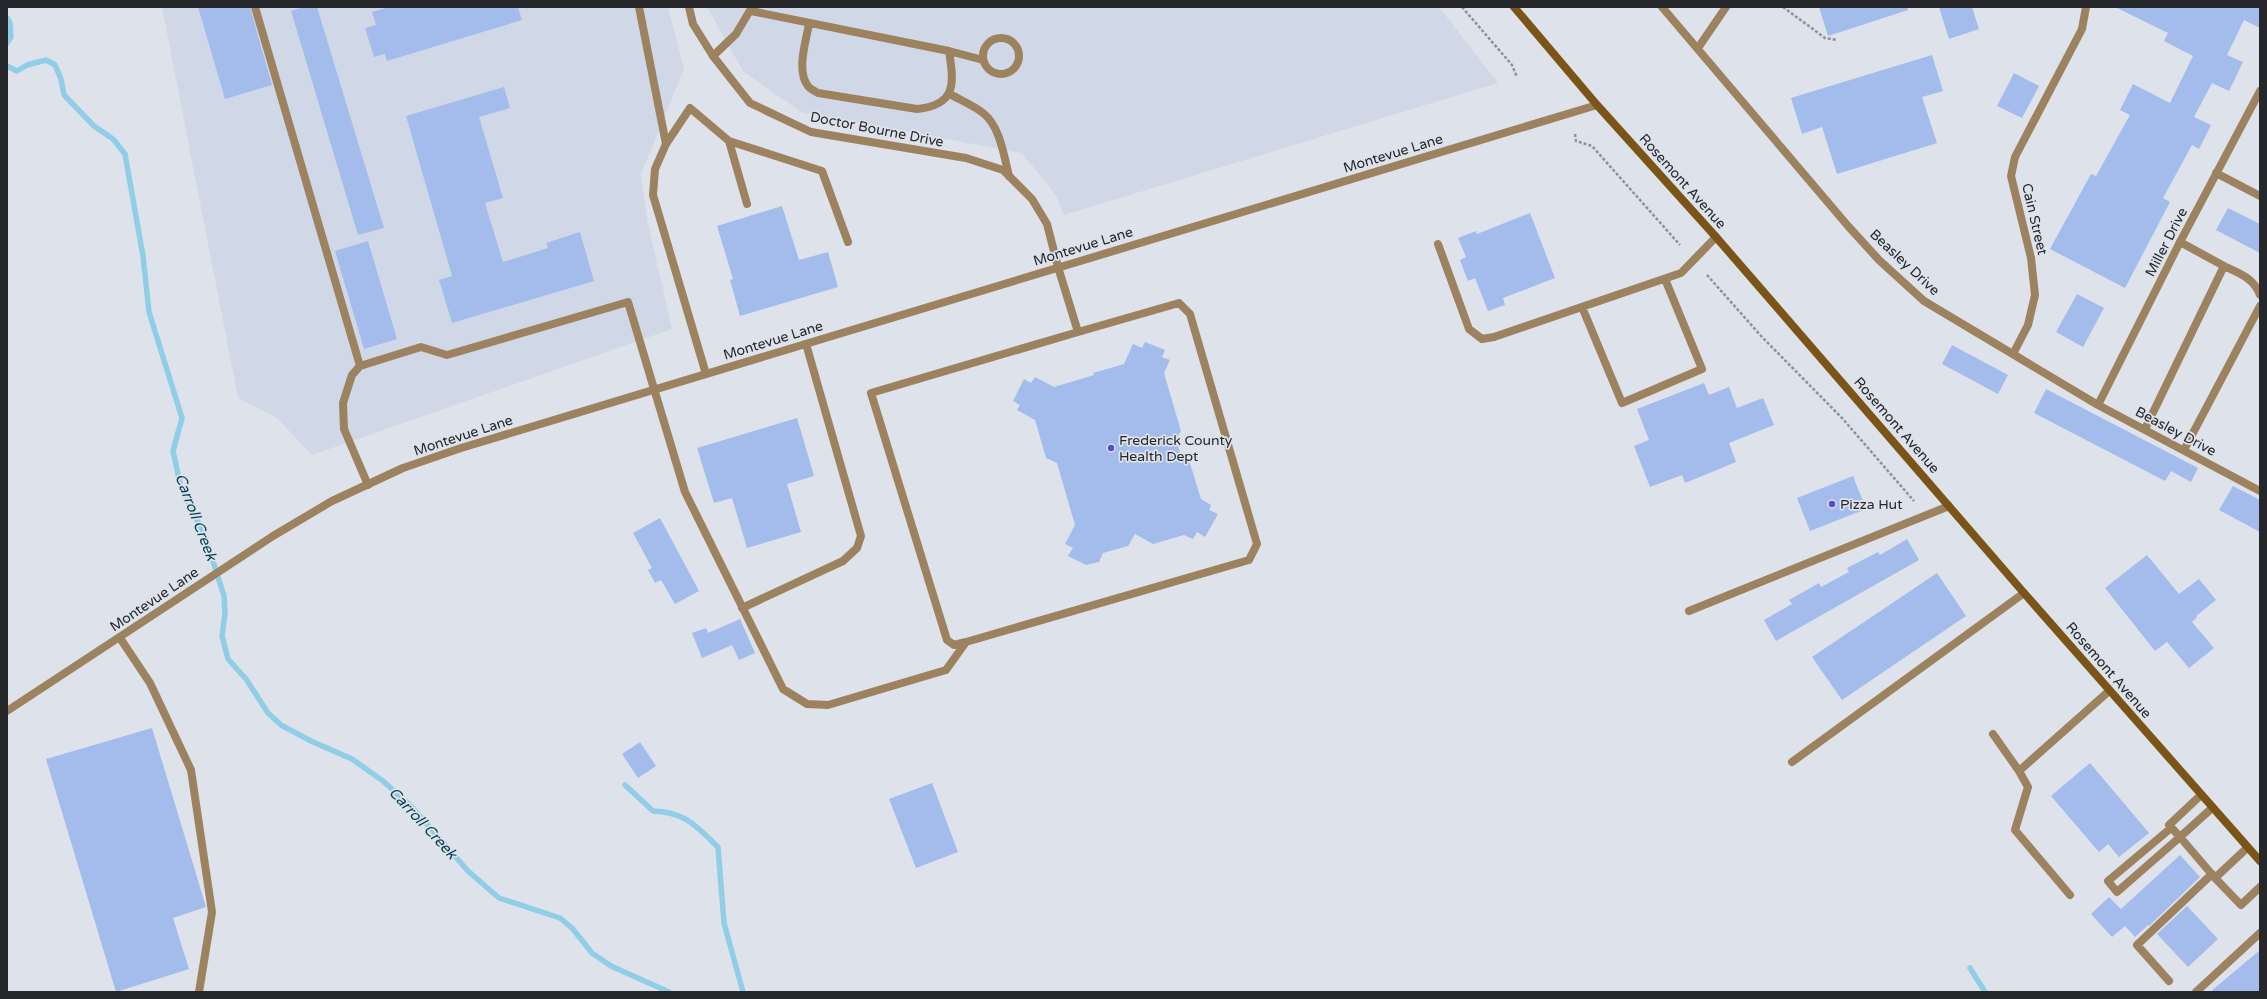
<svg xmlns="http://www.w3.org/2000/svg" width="2267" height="999" font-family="'Varela Round',sans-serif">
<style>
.built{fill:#d0d8e8}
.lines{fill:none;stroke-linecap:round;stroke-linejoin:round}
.stream{stroke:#90cee7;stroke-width:5.5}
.building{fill:#a4bcec}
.path{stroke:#8e9198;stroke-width:2.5;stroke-dasharray:3 2;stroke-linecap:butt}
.service{stroke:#9d825f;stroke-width:8}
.minor{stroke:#9d825f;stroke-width:8}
.tertiary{stroke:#9d825f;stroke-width:8}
.secondary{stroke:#7b5417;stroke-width:8}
.poi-dot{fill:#5550c8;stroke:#dde2eb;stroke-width:1.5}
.labels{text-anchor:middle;stroke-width:3.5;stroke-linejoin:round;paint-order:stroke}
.street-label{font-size:14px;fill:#25272a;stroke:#dde2eb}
.poi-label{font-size:14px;fill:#25272a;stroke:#dde2eb;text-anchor:start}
.water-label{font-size:15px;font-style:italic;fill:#073f51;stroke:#dde2eb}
</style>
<rect width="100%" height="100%" fill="#dde2eb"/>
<!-- built -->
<path class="built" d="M162 7H668L684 69 641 174 648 224 672 329 312 455 277 418 238 398Z
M707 7H1439L1498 83 1064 215 1056 195 1022 153 801 112 743 71Z"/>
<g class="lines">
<!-- stream -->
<path class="stream" d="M7 18 10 23 11 37 7 43
M7 66 17 71 27 65 46 60 55 65 61 79 64 95 94 126 113 139 125 154 143 256 149 312 182 418 173 451 181 488 205 536 224 596 225 614 222 636 228 659 246 679 268 713 281 725 311 741 352 759 383 781 411 806 468 871 499 898 560 918 572 928 592 953 611 966 669 992
M625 785 653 811C685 812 696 826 718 847L724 923 743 992
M1970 968 1985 992"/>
</g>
<!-- building -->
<path class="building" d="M198 7H250L272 85 225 99Z
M304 7H317L384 228 358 235 291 11Z
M389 7H518L522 20 387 61 385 54 374 57 365 28 376 25 372 12Z
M1819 7H1907L1908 10 1828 36Z
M1939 7H1972L1979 29 1949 39Z
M2115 7H2260V28L2244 20 2227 55 2243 62 2229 91 2212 83 2194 117 2211 125 2199 149 2192 145 2163 198 2170 202 2125 288 2050 249 2091 174 2096 176 2130 115 2120 110 2133 84 2170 103 2193 56 2164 41 2168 33Z
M1932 55 1943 91 1922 97 1937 143 1837 174 1822 127 1802 134 1791 98Z
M2014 73 2039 86 2022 118 1997 106Z
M504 87 510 108 479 117 503 198 485 203 503 262 548 248 546 243 580 232 594 281 452 323 439 280 452 276 406 116Z
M782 206 799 260 828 252 838 287 740 316 730 280 733 279 717 226Z
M2228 208 2260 224V253L2216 230Z
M1530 213 1555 278 1503 298 1505 305 1488 311 1475 278 1468 281 1460 260 1466 257 1458 238 1476 231 1477 234Z
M368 241 397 339 364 349 335 251Z
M2077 294 2104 308 2083 347 2056 332Z
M1145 342 1165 350 1162 357 1170 360 1164 373 1181 431 1176 439 1181 456 1189 460 1201 499 1211 505 1209 510 1218 514 1205 537 1197 532 1193 539 1184 535 1153 544 1135 534 1128 546 1103 553 1099 562 1086 565 1068 556 1073 548 1065 544 1075 525 1057 463 1046 458 1035 420 1017 410 1020 405 1013 401 1024 379 1031 383 1035 377 1054 387 1094 375 1093 373 1124 364 1133 344 1142 348Z
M1952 345 2008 375 1998 394 1942 364Z
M1704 383 1709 395 1729 387 1737 408 1763 398 1774 425 1729 443 1736 462 1685 483 1682 475 1650 487 1634 446 1649 440 1637 409Z
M2046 389 2198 468 2191 482 2171 471 2165 481 2034 413Z
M797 418 814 476 787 484 801 532 747 548 732 498 714 503 697 448Z
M1853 476 1866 509 1810 531 1797 498Z
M2233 486 2260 500V532L2219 510Z
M660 518 699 591 675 604 661 580 655 583 648 570 652 568 633 533Z
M1907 539 1919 560 1776 641 1764 620 1792 604 1789 600 1819 583 1821 587 1849 572 1847 568 1878 552 1880 555Z
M2147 555 2179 594 2199 579 2216 600 2196 616 2197 617 2192 622 2214 648 2189 668 2167 642 2155 651 2105 588Z
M1937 573 1966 616 1842 700 1812 657Z
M740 619 755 653 739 660 732 645 702 658 692 633 706 628 708 633Z
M152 728 206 907 173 918 189 969 116 992 46 759Z
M640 742 656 766 638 778 622 754Z
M2090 763 2149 833 2119 857 2108 844 2099 852 2051 796Z
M932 783 958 852 916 868 889 799Z
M2180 855 2200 877 2149 926 2148 925 2135 937 2125 926 2112 937 2091 914 2109 897 2121 909Z
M2187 906 2218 939 2188 967 2157 934Z
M2260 950V992H2210Z"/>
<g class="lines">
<!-- path -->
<path class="path" d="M1462 7 1512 65 1517 77
M1783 7 1825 38 1837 40
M1575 134 1576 141 1592 146 1680 245
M1707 275 1762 337 1842 418 1914 501"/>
<!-- service -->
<path class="service" d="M255 7 360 366
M639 7 666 144
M751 11 949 51 983 60
M809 24C806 41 796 71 808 86 810 89 815 91 818 93L917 109C957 105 954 83 949 51
M983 56a18 18 0 1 1 36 0a18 18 0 1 1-36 0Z
M713 56 736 34 752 7
M950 94C960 100 973 105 983 113 1000 126 1004 156 1009 176
M729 141 747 204
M2216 173 2260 196
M2180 242 2224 266
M1438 244 1469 329 1482 339 1494 337 1681 273 1716 237
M1582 307 1622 403 1702 369 1665 279
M706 374 653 195 655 169 666 144 690 108 729 141 822 171 848 242
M2145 429 2224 266C2239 273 2254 278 2260 295
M2184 450 2260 306
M368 485 344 429 343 403 352 375 360 366 421 347 447 355 628 302 685 492 783 689 807 704 828 705 946 670 966 642 1249 560 1257 544 1190 314 1179 303 1078 332 1058 267
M742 608 843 561 857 548 861 536 806 344
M1689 611 1949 506
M120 638 150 683 191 770 212 912 199 992
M966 642 954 645 947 640 871 393 1078 332
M1993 734 2019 771
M1792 762 2024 593
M2201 795 2169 825 2180 837 2212 808
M2171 828 2108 881 2117 892 2180 837 2215 878
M2247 848 2215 878 2241 905 2260 887
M2070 895 2015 830 2028 787 2019 771 2109 691
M2169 981 2137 945 2212 874
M2196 992 2260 933"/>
<!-- minor -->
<path class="minor" d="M689 7 693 24 713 56 750 103 811 132 966 158 1003 170 1032 199 1047 224 1058 267
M1662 7 1848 226 1879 260 1924 301 2098 405 2260 491
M1698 48 1726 7
M2013 354 2028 325 2035 295 2031 258 2011 176 2015 157 2082 29 2086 7
M2098 405 2180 242 2260 91"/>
<!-- tertiary -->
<path class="tertiary" d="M7 711 273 536 332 501 403 468 461 448 1597 105"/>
<!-- secondary -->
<path class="secondary" d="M1514 7 1597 105 1716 237 2024 593 2260 861"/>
</g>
<!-- markers -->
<g class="poi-dot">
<circle cx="1111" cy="448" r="4"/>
<circle cx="1832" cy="504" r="4"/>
</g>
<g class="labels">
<!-- street labels -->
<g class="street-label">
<text transform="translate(877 129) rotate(11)" y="5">Doctor Bourne Drive</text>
<text transform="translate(1393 153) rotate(-17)" y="5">Montevue Lane</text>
<text transform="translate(1683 181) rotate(48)" y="5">Rosemont Avenue</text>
<text transform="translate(2035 219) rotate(77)" y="5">Cain Street</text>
<text transform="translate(2166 242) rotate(-63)" y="5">Miller Drive</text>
<text transform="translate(1083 246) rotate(-17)" y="5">Montevue Lane</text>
<text transform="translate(1905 262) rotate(43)" y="5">Beasley Drive</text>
<text transform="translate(773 340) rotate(-17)" y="5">Montevue Lane</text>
<text transform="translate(1897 425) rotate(49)" y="5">Rosemont Avenue</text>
<text transform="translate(2176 431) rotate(28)" y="5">Beasley Drive</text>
<text transform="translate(463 435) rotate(-18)" y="5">Montevue Lane</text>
<text transform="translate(154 599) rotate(-34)" y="5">Montevue Lane</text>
<text transform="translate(2109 670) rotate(49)" y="5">Rosemont Avenue</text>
</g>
<!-- poi labels -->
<g class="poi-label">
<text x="1119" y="445">Frederick County<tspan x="1119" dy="16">Health Dept</tspan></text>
<text x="1840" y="509">Pizza Hut</text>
</g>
<!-- water labels -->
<g class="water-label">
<text transform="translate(196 517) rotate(69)" y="5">Carroll Creek</text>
<text transform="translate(423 823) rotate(47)" y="5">Carroll Creek</text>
</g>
</g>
<!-- border -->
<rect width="2267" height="999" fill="none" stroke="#25272a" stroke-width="16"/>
</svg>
